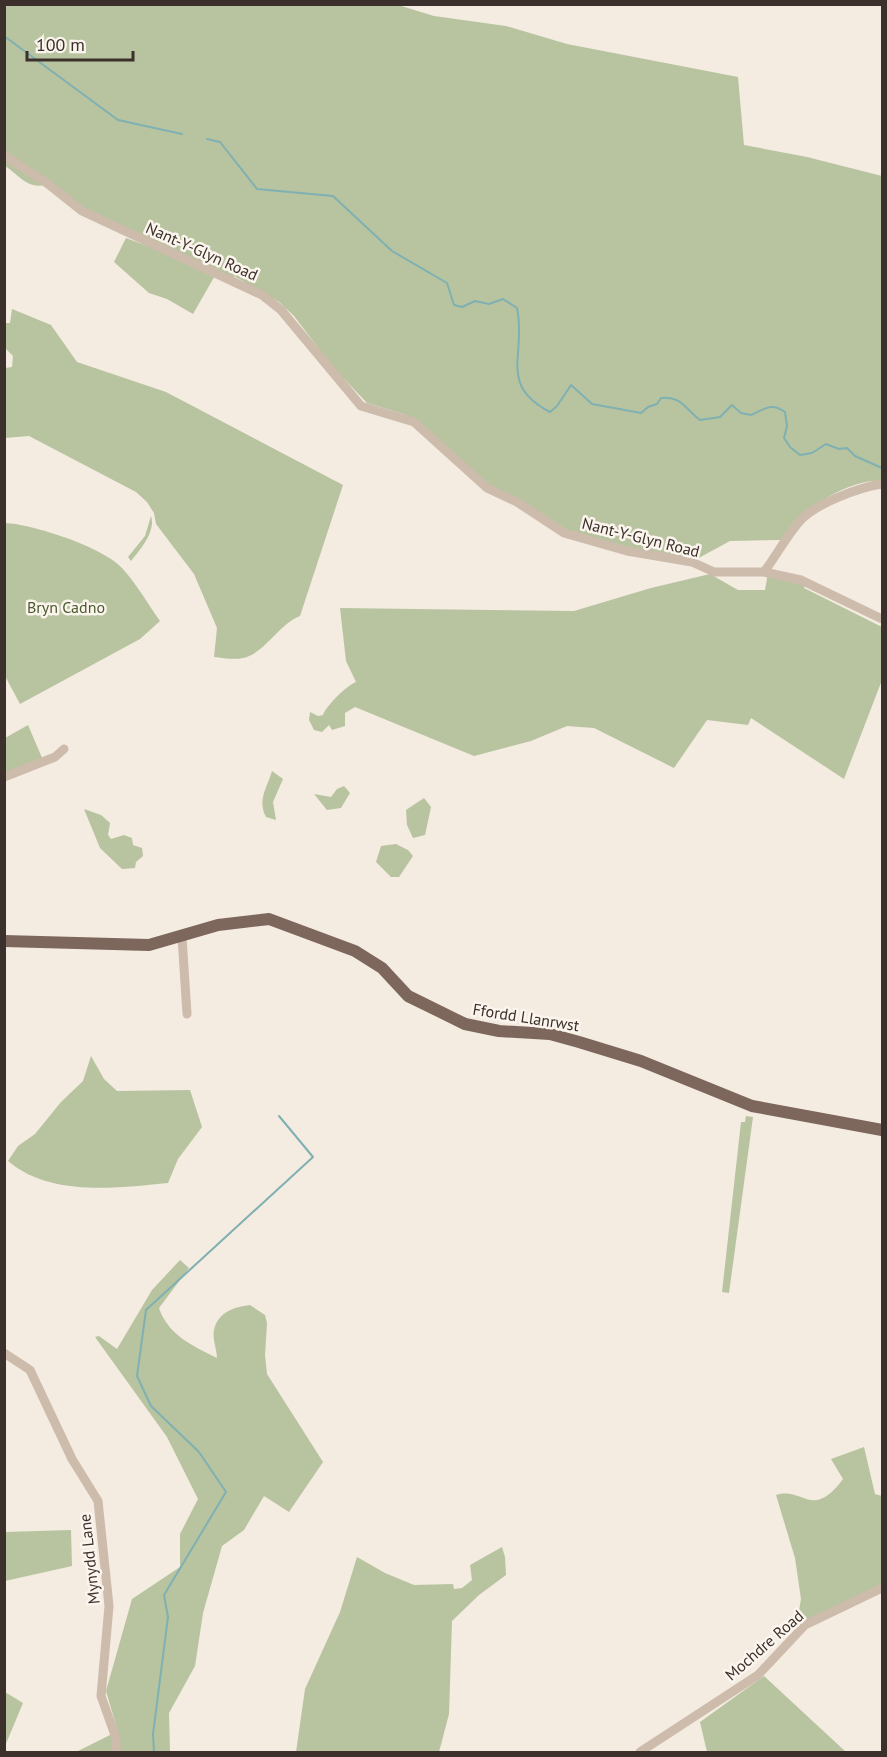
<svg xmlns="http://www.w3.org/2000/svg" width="887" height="1757" font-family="'PT Sans',sans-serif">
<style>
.green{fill:#b8c4a0}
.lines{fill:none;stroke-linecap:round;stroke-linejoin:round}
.stream{stroke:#7fb0b2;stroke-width:2}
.minor{stroke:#cdbbac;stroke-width:9}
.major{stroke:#7d675c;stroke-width:12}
.labels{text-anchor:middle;stroke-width:5;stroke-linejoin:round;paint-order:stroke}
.street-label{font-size:16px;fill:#3b302b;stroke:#fbf5ee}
.park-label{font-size:16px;fill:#4a5a2e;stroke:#fbf5ee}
</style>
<rect width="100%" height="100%" fill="#f4ebe1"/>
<!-- green -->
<path class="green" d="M4 5H398L434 16 506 26 567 44 738 77 744 145 807 157 882 176V481C850 478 796 512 781 540L730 541 695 560 624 547 567 531 489 485 406 415 367 403 332 366 294 316 279 302 234 276V280L217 272 193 314 167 299 149 293 114 262 126 238 217 272 218 269 201 265 82 208 5 152Z
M4 158 45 185C27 189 19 175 5 166Z
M12 309 51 325 77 362 166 392 343 485 300 616C278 625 264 654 243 658 234 660 223 658 214 657L217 628 194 574 156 524 154 513 147 502 136 492 29 436 5 438V368L12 367 13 356 5 348V323H10Z
M151 516C156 531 141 549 131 561L128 557 145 536Z
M5 523C32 524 103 547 122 568 136 583 148 604 160 621L140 639 20 704 5 676Z
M768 573 806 583 804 588 882 627V680L844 779 751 718 748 725 707 720 674 768 594 728 567 726 531 741 474 756 355 707 345 713V726L332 730 329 725 322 732 314 730 309 720 310 712 318 716 323 715C326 706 347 685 356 682L346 661 340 608 574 611 651 588 710 574 738 590H765Z
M28 725 43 760 5 777V738Z
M272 771 283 779 273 802 276 820 266 817C257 800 267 788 272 771Z
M344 786 350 793 341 808 327 810 314 794 331 797 337 789Z
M424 798 431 807 425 835 413 838 407 825 406 810Z
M84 809 101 815 110 823 108 835 111 839 124 835 132 838 133 845 142 848 143 856 136 862 135 868 122 869 100 848Z
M396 844 408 850 413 856 399 877H391L376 862 381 846Z
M91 1056 104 1079 117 1091 190 1090 202 1127 178 1159 168 1183C117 1188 50 1197 8 1161L18 1146 35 1134 61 1102 83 1081Z
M746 1116 753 1117 729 1293 722 1292 741 1122H745Z
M180 1260 189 1268 159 1308C168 1335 193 1346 217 1358 217 1350 212 1338 214 1330 218 1312 234 1307 250 1305L265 1315 267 1323 265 1355 267 1374 323 1462 289 1512 264 1496 244 1530 222 1546 203 1613 195 1666 169 1713 170 1752H120V1739L106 1691 132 1599 180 1567V1534L198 1499 167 1437 95 1337 99 1336 117 1349 152 1290Z
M864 1447 875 1494 882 1496V1588L795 1634 801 1599 795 1558 776 1495C803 1486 812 1521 843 1479L831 1459Z
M71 1530 72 1566 5 1581V1532Z
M502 1547 505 1557 506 1575 479 1595 452 1621 449 1714 439 1752H296L305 1689 340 1612 357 1557 385 1573 414 1585 453 1584 454 1589 462 1588 472 1580 470 1565Z
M764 1676 846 1752H707L700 1722Z
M5 1692 23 1703 5 1746Z
M114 1733 116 1752H76Z"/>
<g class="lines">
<!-- stream -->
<path class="stream" d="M4 36 118 120 182 134
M207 139 220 142 257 189 333 196 392 251 447 283 454 305 462 307 475 301 489 304 503 299 517 308C527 355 497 384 550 412L557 406 571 385 592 404 641 413 648 407 657 404 661 398C682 396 685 409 700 420L720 417 732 405 741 413 751 415C765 409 771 402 785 412L787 426 784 438 790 447 800 455 812 453 826 444 839 449 847 448 855 456 882 468
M154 1752 153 1734 168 1617 164 1595 226 1492 199 1452 151 1406 137 1376 146 1310 313 1157 279 1116"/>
<!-- minor -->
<path class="minor" d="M4 155 48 184 82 211 262 295 281 310 361 406 414 422 487 488 517 502 564 533 627 551 692 562 714 572H764L801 580 882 619
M764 572C776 556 786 537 799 522 814 504 860 487 882 484
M4 777 55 757 64 749
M182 937 187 1014
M4 1353 30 1370 72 1459 98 1501 109 1606 101 1696 116 1738V1752
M640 1752 758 1675 805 1625 882 1588"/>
<!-- major -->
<path class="major" d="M4 941 149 945 218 925 269 919 355 951 382 968 408 996 465 1024 499 1031 550 1034 579 1042 641 1061 752 1106 882 1130"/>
</g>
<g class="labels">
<!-- street labels -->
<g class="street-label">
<text transform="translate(202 251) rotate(24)" y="6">Nant-Y-Glyn Road</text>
<text transform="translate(641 537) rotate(14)" y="6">Nant-Y-Glyn Road</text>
<text transform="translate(526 1017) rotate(9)" y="6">Ffordd Llanrwst</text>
<text transform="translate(89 1559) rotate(-96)" y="6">Mynydd Lane</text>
<text transform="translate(764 1645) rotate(-41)" y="6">Mochdre Road</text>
</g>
<!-- park labels -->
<g class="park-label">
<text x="66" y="613">Bryn Cadno</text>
</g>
</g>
<!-- border -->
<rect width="887" height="1757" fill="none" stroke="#3b302b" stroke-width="12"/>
<!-- scale -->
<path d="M27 51v9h106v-9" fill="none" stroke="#3b302b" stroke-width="3"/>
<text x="36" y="51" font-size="18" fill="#3b302b" stroke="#fbf5ee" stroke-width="4.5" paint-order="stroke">100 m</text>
</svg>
